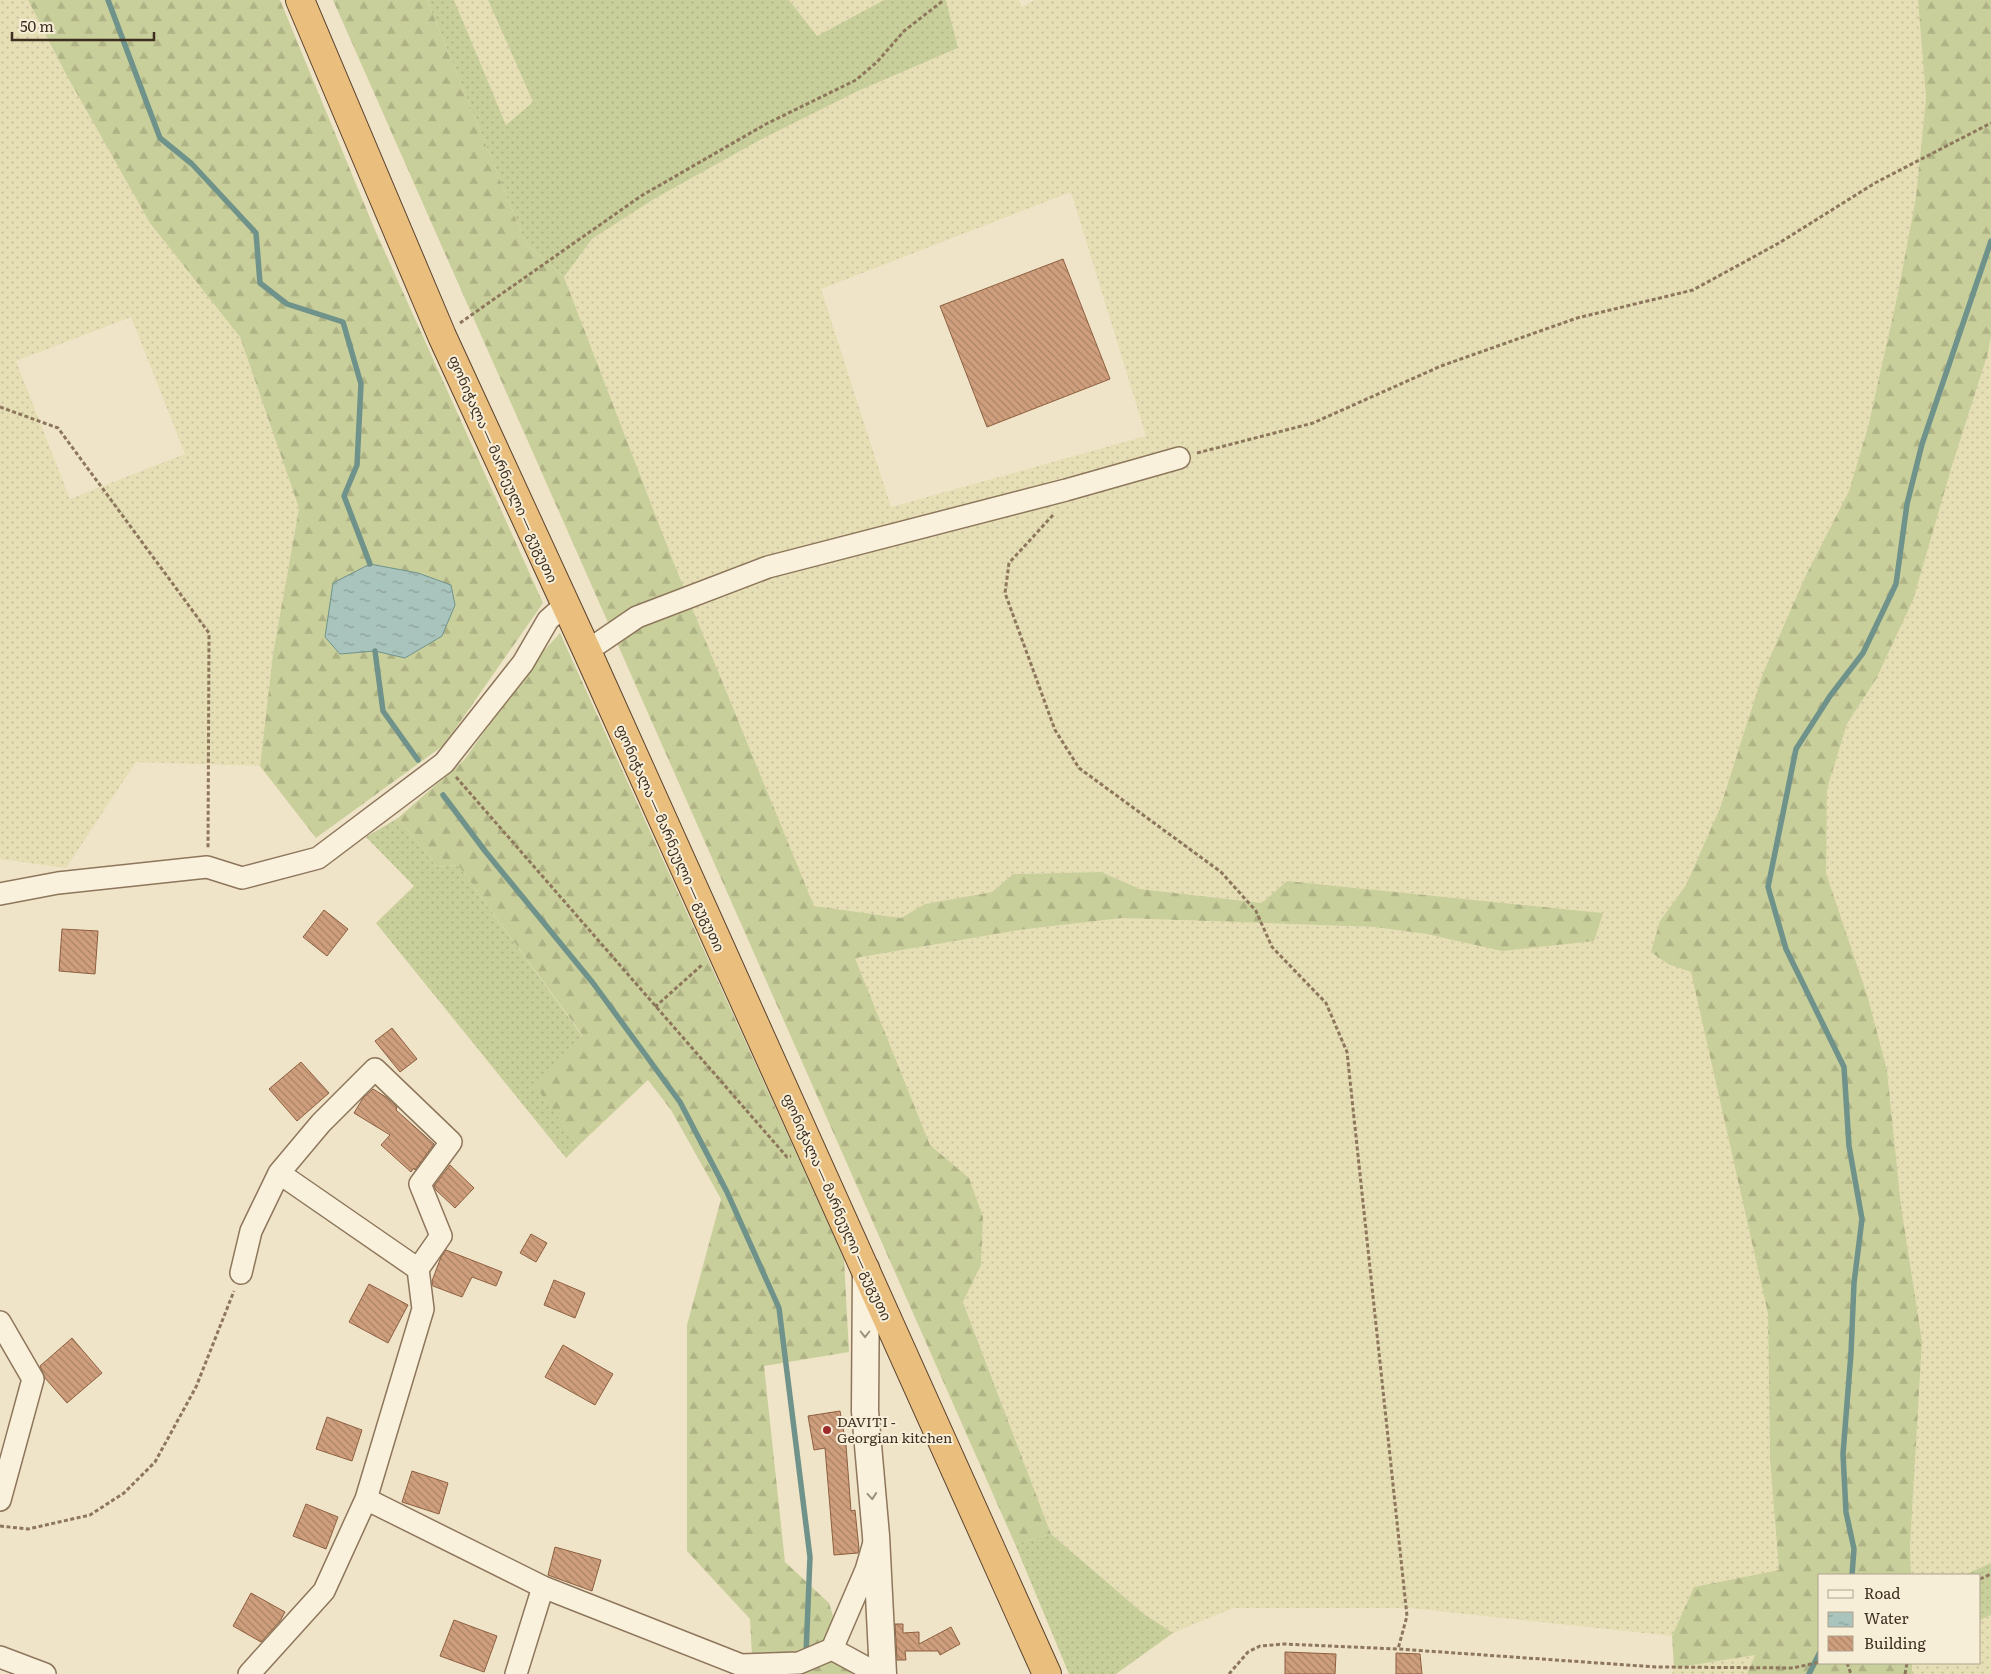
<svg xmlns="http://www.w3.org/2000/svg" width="1991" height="1674" font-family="Literata,'Noto Sans Georgian',serif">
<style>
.farmland{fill:url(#farmland-dots);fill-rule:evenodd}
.grass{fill:url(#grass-dots)}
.forest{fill:url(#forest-firs);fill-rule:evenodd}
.water{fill:url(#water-ripples);stroke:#6f938a}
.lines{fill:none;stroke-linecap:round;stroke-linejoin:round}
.stream{stroke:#6f938a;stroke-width:5.5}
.building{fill:url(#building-back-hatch);stroke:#8d5f41}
.minor-casing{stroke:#8d765c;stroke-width:24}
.tertiary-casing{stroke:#8d765c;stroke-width:29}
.trunk-casing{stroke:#5b4430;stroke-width:30}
.path{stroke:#8d765c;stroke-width:3;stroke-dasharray:4 2.5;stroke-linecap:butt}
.minor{stroke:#faf1dc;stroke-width:21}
.tertiary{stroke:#faf1dc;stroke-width:26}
.trunk{stroke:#eabe7c;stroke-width:28}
.oneway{stroke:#9c907e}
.poi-dot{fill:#9e2a2b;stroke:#f7eed8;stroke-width:2}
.labels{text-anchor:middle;stroke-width:4;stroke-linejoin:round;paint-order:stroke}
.street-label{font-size:14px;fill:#3d2e20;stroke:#f7eed8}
.poi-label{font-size:14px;fill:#3d2e20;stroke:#f7eed8;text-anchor:start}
</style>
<defs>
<pattern id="farmland-dots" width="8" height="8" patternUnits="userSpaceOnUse" patternTransform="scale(1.25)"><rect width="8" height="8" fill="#e6deb5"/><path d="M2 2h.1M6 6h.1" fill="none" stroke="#c6bf9b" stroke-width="1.8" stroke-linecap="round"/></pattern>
<pattern id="grass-dots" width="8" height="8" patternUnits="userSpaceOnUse" patternTransform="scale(1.25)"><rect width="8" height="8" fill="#c9cf9b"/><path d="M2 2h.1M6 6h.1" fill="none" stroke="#aeb285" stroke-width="1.8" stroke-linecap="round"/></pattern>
<pattern id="forest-firs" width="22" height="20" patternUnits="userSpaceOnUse" patternTransform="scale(1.25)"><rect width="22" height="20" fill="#c9cf9b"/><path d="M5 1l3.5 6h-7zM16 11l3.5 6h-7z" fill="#aeb285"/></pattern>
<pattern id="water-ripples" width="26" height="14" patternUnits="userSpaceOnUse" patternTransform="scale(1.25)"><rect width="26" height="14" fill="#a9c4bc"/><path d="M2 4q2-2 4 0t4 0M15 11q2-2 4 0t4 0" fill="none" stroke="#8ba098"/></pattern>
<pattern id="building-back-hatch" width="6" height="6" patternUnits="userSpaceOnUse" patternTransform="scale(1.25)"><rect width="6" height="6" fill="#cf9f7d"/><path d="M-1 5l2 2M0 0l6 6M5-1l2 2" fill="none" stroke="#a98266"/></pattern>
</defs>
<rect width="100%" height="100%" fill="#f0e4c8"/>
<!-- farmland -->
<path class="farmland" d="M0 0H28L67 76 150 223 240 337 299 508 273 654 260 766 136 762 66 868 0 859ZM131 317 185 454 70 499 16 361Z
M454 0H488L533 102 506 125Z
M789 0H884L817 36Z
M946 0H1019L1022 7 1035 0H1918L1926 98 1916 197 1898 293 1868 427 1849 491 1806 575 1763 673 1720 808 1686 885 1660 921 1668 964 1691 971 1768 1314 1770 1460 1779 1570 1694 1587 1672 1636 1410 1608H1233L1173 1633 1144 1614 1051 1534 963 1301 981 1265 983 1217 969 1178 930 1145 855 958 1019 930 1122 918 1374 927 1427 934 1603 913 1287 881 1263 903 1140 889 1101 872 1013 874 992 892 925 904 901 918 814 906 675 566 564 277 592 239 654 199 760 140 858 91 958 48ZM1071 192 1146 436 891 507 821 289Z
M1991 336V1563L1964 1575H1911L1910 1547 1922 1341 1901 1206 1887 1070 1868 998 1826 873 1827 789 1847 724 1876 679 1951 469 1988 353Z
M1991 1615V1674H1912V1663H1980V1620Z
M1755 1655 1747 1674H1672L1674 1668Z"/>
<!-- grass -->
<path class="grass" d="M427 0H454L506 125 533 102 488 0H789L817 36 884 0H946L958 48 858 91 760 140 654 199 592 239 564 277 526 244Z
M398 818 437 867 458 865 583 1037 537 1087 578 1146 566 1158 376 923 414 886 366 837Z
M1051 1534 1144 1614 1173 1633 1116 1674H1069L1015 1544Z
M1991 1563V1615L1980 1620V1575H1964Z"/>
<!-- forest -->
<path class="forest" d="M28 0H280L375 230 543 603 444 745 316 838 260 766 273 654 299 508 240 337 150 223 67 76ZM442 636 405 658 375 651Z
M333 0H427L526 244 564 277 675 566 814 906 901 918 925 904 992 892 1013 874 1101 872 1140 889 1262 903 1287 881 1603 913 1594 941 1502 951 1427 934 1374 927 1122 918 1019 930 855 958 930 1145 969 1178 983 1217 981 1265 963 1302 1051 1534 1015 1544Z
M1918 0H1991V336L1988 353 1951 469 1913 600 1876 679 1847 724 1827 789 1826 873 1868 998 1887 1070 1901 1206 1922 1341 1910 1547 1911 1575H1820V1663H1912V1674H1747L1755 1655 1674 1668 1672 1636 1694 1587 1779 1570 1770 1460 1768 1314 1691 972 1668 964 1651 952 1660 921 1686 885 1720 808 1763 673 1806 575 1849 491 1868 427 1898 293 1916 197 1926 98Z
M560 633 844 1259 849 1352 764 1366 785 1562 829 1603 851 1674H753L750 1619 687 1551V1325L721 1199 671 1110 648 1080 578 1146 536 1087 583 1036 458 865 437 867 398 818 464 760 537 658Z"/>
<!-- water -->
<path class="water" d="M370 564 418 573 451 585 455 605 442 636 405 658 375 651 340 654 325 637 333 583Z"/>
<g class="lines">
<!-- stream -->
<path class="stream" d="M108 0 160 138 192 164 256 233 260 283 287 304 343 322 361 384 357 465 344 496 370 564
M375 651 383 711 418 760
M443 795 485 851 593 983 680 1102 727 1192 779 1308 810 1557 806 1654
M1852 1575 1854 1549 1846 1512 1843 1454 1851 1353 1854 1283 1862 1219 1849 1146 1844 1067 1786 949 1768 887 1796 749 1830 696 1863 653 1896 584 1907 504 1922 444 1991 241
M1809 1674 1820 1652"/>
</g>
<!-- building -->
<path class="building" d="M1063 259 1110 379 987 427 940 306Z
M324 910 348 929 327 956 303 937Z
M62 929 98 931 95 974 59 971Z
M392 1028 417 1059 400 1072 375 1041Z
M301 1062 329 1093 297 1121 269 1089Z
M373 1089 386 1097 397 1107 396 1110 434 1144 415 1170 414 1168 411 1172 381 1145 390 1135 354 1113 363 1098Z
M450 1165 474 1188 455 1208 436 1190 434 1186Z
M531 1234 547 1243 536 1262 520 1253Z
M446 1250 502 1272 496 1286 472 1277 462 1297 433 1286 432 1281 441 1257Z
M554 1280 585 1293 575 1318 544 1305Z
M369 1284 408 1305 388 1343 349 1322Z
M72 1338 102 1373 67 1403 45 1378 40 1366Z
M563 1345 613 1374 595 1405 545 1377Z
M840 1411 846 1445 851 1511 855 1510 859 1549 858 1553 834 1555 825 1448 814 1450 808 1416Z
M327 1417 362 1430 352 1461 316 1449Z
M412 1471 448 1483 439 1514 402 1502Z
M306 1504 338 1517 326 1549 293 1536Z
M555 1547 601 1560 592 1591 548 1575Z
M251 1593 285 1612 280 1621 261 1642 233 1626Z
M454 1620 497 1636 484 1672 440 1656Z
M895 1624H903V1633L919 1632V1644L951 1627 960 1644 940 1655 938 1651H905L906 1660H897Z
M1285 1652 1336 1654 1335 1674H1285Z
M1396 1653 1420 1654 1422 1674H1396Z"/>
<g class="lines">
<!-- minor casing -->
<g class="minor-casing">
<path id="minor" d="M587 651 637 617 768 567 1066 490 1179 458
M0 894 58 883 207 867 242 878 318 858 444 763 523 663 548 620 565 605
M279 1173 418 1269
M241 1273 251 1231 279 1173 321 1123 375 1069 451 1142 420 1184 441 1236 418 1269 423 1309 366 1499 324 1591 249 1674
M0 1322 33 1379 0 1500
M366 1499 543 1587 741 1665 799 1663 832 1649 866 1570 873 1546
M832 1649 878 1674
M0 1657 45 1674
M516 1674 543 1587"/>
</g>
<!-- tertiary casing -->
<g class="tertiary-casing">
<path id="tertiary" d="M866 1269 865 1411 876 1536 883 1674"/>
</g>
<!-- trunk casing -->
<g class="trunk-casing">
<path id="trunk" d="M300 0 442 336 587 651 1047 1674"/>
</g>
<!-- path -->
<path class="path" d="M460 323 641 196 766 124 856 80 877 62 904 31 944 0
M0 407 58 428 209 633 208 849
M1197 453 1313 423 1441 366 1577 318 1693 290 1779 243 1875 183 1991 123
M1053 515 1009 563 1005 593 1055 730 1079 768 1221 872 1256 911 1272 947 1326 1003 1347 1052 1407 1616 1398 1649
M456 777 787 1157 791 1156
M655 1007 703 964
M0 1526 28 1529 90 1515 124 1493 155 1462 196 1387 234 1291
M1980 1579 1991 1574
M1847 1663 1851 1674
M1229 1674 1248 1652 1260 1646 1284 1644 1398 1649 1656 1667 1793 1668 1820 1662
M1905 1674 1907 1663"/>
<!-- minor -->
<use href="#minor" class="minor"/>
<!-- tertiary -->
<use href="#tertiary" class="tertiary"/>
<!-- trunk -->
<use href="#trunk" class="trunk"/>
</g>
<!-- one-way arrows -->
<defs><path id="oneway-chevron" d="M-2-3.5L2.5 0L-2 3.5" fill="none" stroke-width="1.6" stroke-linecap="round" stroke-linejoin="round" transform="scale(1.25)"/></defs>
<g class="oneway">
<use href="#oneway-chevron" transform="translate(865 1334) rotate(90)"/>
<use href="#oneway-chevron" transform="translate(872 1496) rotate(85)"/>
</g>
<!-- markers -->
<circle class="poi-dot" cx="827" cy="1430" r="5"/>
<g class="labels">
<!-- street labels -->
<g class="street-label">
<text transform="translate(503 469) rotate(66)" y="5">ფონიჭალა — მარნეული — გუგუთი</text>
<text transform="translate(670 838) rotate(66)" y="5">ფონიჭალა — მარნეული — გუგუთი</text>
<text transform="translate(837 1207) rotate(66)" y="5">ფონიჭალა — მარნეული — გუგუთი</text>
</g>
<!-- poi labels -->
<g class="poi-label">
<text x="837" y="1427">DAVITI -<tspan x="837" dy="16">Georgian kitchen</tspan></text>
</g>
</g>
<!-- legend -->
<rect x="1818" y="1574" width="162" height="90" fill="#f7eed8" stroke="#ada18e"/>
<rect x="1828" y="1590" width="25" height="8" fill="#faf1dc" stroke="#ada18e"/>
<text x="1864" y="1599" font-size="15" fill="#3d2e20">Road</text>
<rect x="1828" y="1612" width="25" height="15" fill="url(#water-ripples)" stroke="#ada18e"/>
<text x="1864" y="1624" font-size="15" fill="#3d2e20">Water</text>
<rect x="1828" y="1636" width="25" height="15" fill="url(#building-back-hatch)" stroke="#ada18e"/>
<text x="1864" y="1649" font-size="15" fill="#3d2e20">Building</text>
<!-- scale -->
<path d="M12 32v8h142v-8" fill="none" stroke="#3d2e20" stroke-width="2.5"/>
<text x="20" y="32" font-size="15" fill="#3d2e20" stroke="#f7eed8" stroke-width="4" paint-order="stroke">50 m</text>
</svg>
